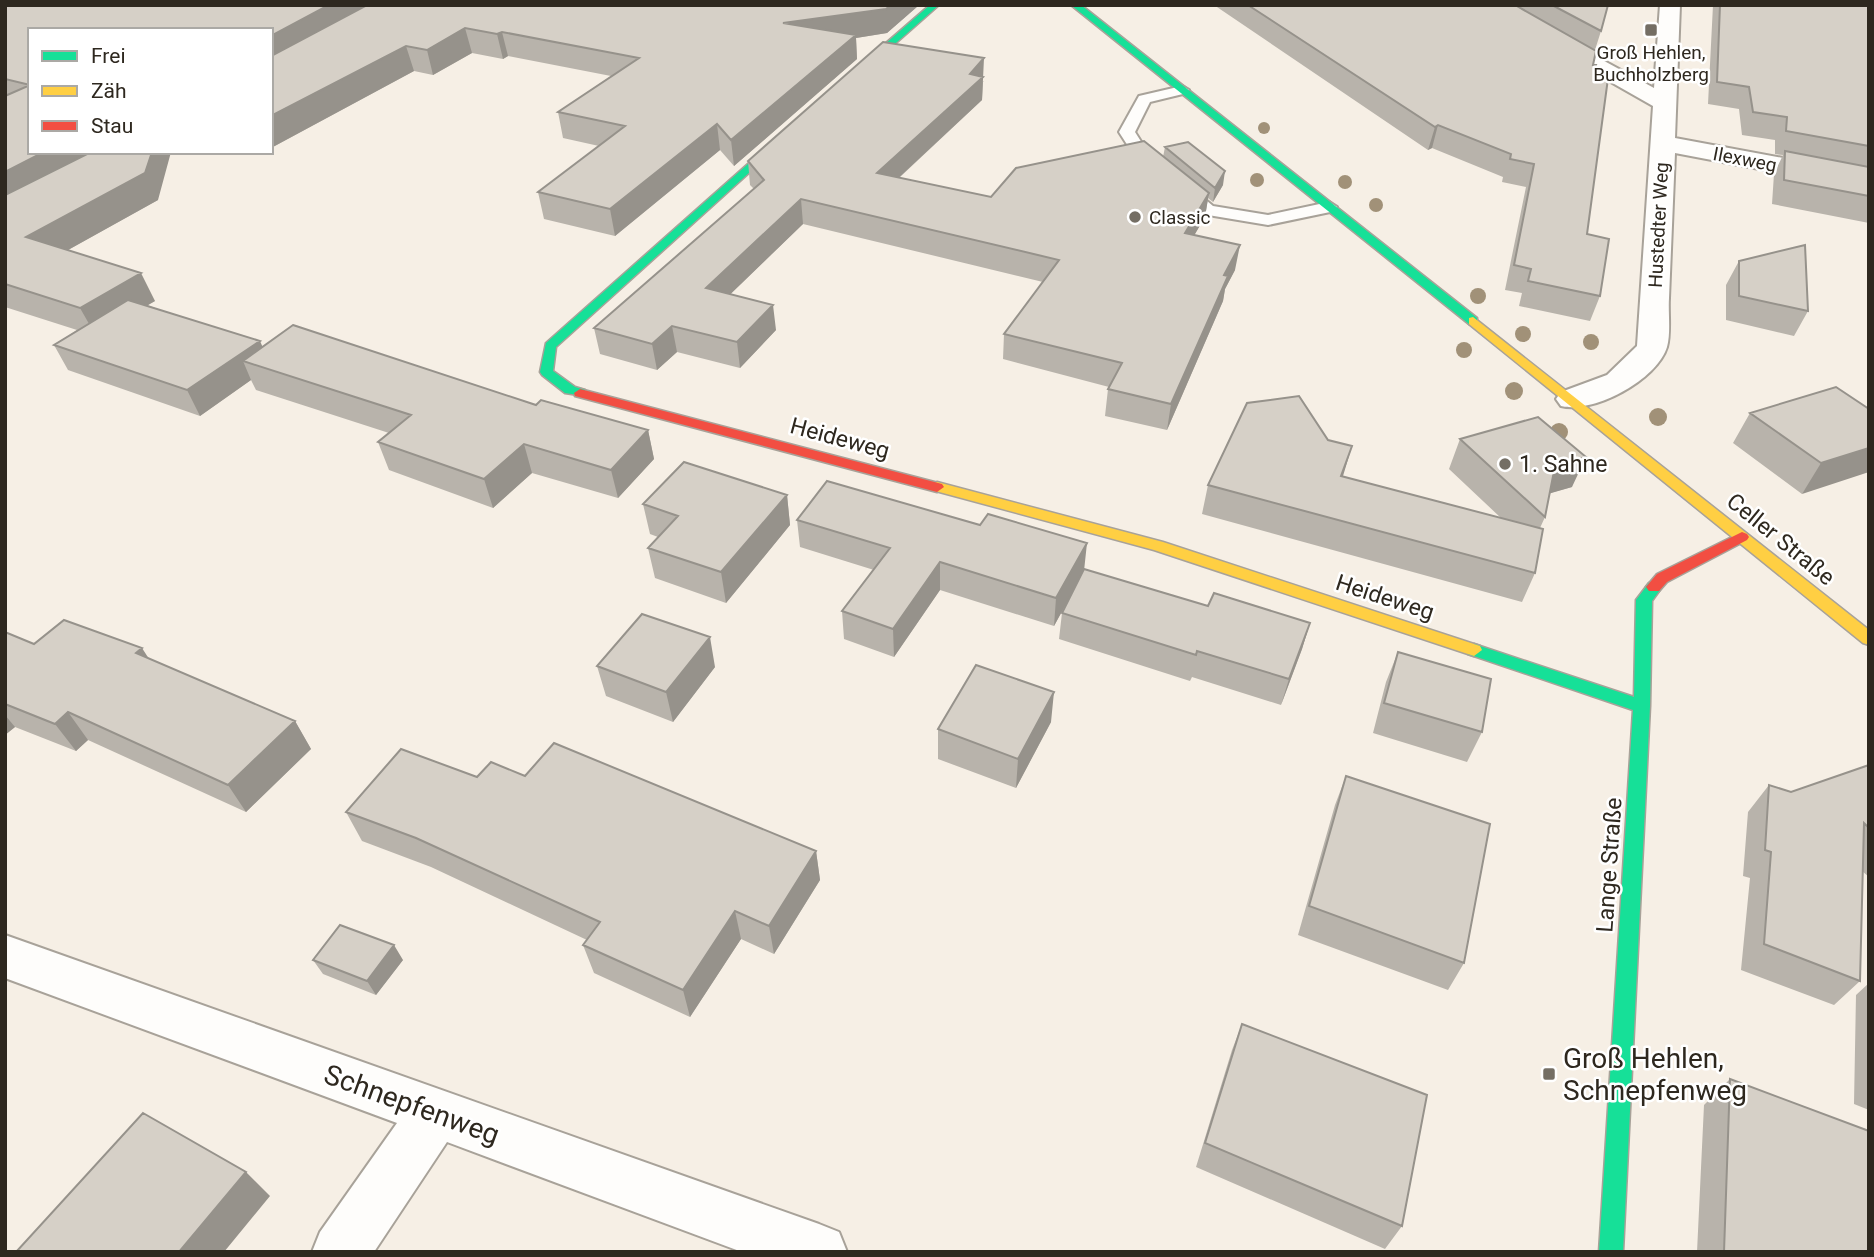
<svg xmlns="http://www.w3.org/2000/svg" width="1874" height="1257" font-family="Roboto,sans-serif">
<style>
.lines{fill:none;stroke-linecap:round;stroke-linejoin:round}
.lane-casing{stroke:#a8a299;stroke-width:4}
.street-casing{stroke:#a8a299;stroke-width:4}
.fast-casing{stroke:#a8a299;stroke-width:3}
.slow-casing{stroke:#a8a299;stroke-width:3}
.jam-casing{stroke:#a8a299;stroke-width:3}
.lane{fill:#fefdfb;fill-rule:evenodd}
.street{fill:#fefdfb;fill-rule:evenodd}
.fast{fill:#16e098;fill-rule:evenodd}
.slow{fill:#ffcf43;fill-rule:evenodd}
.jam{fill:#f24e42;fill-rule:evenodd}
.tree{fill:#a19178}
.wall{fill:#b8b3ab}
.shaded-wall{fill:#96928b}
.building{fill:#d6d0c7;stroke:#96928b;stroke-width:2}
.poi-dot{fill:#746e64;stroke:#fff;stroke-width:2.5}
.labels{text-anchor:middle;stroke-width:5;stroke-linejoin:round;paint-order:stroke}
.far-poi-label{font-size:19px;fill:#2e281f;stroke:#fff}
.far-street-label{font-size:19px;fill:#2e281f;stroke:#fff}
.street-label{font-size:23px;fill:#2e281f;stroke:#fff}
.poi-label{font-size:23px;fill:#2e281f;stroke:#fff;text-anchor:start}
.near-poi-label{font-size:28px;fill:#2e281f;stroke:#fff;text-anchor:start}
.near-street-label{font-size:28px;fill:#2e281f;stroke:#fff}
</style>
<rect width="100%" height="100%" fill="#f6efe5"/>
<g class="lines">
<!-- lane casing -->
<g class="lane-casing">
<path id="lane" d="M1182 86 1189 90 1187 93 1150 102 1135 132 1147 151 1213 206 1268 215 1329 202 1337 207 1335 211 1268 225 1202 214 1135 157 1119 132 1139 96Z"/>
</g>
<!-- street casing -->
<g class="street-casing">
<path id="street" d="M1475 5H1501L1654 88 1660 5H1680L1675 138 1869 174V190L1675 153C1673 201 1671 250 1669 298 1668 313 1671 333 1667 347 1657 380 1593 414 1561 406L1556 399 1561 392 1607 375 1637 346 1653 106Z
M5 935 819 1224 839 1232 847 1252H742L447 1142 374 1252H312L320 1232 397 1123 5 978Z"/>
</g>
<!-- fast casing -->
<g class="fast-casing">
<path id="fast" d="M930 5H939L854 80H848V76Z
M1071 5H1081L1477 318V324H1469Z
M784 132 792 134 556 347 553 371 575 387 585 390V396L565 393 542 375 540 372 546 343Z
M1654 582 1662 587 1652 601 1650 706 1623 1252H1599L1633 710 1468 654 1466 650 1474 644 1634 697 1636 600 1649 583Z"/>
</g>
<!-- slow casing -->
<g class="slow-casing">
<path id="slow" d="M1473 317 1869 630V645L1863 643 1469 324V318Z
M937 482 1163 542 1480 646 1482 650 1474 656 1154 550 932 490 930 487Z"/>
</g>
<!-- jam casing -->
<g class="jam-casing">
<path id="jam" d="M580 389 942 484 944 487 937 492 575 396 574 393Z
M1742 532 1747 534 1749 537 1747 540 1667 582 1659 591H1649L1646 587 1657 574Z"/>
</g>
<!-- lane -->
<use href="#lane" class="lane"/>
<!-- street -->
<use href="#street" class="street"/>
<!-- fast -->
<use href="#fast" class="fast"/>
<!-- slow -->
<use href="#slow" class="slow"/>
<!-- jam -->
<use href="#jam" class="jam"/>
</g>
<!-- trees -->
<g class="tree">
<circle cx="1264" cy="128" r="6"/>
<circle cx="1257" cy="180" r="7"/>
<circle cx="1345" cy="182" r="7"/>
<circle cx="1376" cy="205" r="7"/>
<circle cx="1478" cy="296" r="8"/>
<circle cx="1523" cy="334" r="8"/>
<circle cx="1591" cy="342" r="8"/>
<circle cx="1464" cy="350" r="8"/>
<circle cx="1514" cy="391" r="9"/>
<circle cx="1658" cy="417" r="9"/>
<circle cx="1559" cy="432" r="9"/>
</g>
<!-- wall -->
<path class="wall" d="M5 5H918V6L887 33 856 38 857 59 734 166 720 150 615 236 544 219 538 192 599 146 563 138 558 112 611 76 508 56 503 59 472 53 433 75 414 71 271 148V30L30 152 158 200 68 250 155 301 147 305 263 347 536 405 648 430 654 459 618 498 532 473 493 508 389 470 378 442 389 433 256 390 251 380 200 416 68 370 54 345 77 330 5 307Z
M1214 5H1608L1601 31 1595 50 1593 65 1595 69 1587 234 1600 296 1590 321 1519 306 1522 293 1505 290 1526 187 1502 182 1503 177 1432 148 1428 150Z
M1713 5H1869V223L1772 204 1774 174 1783 155 1775 154V140L1742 135 1739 109 1708 104Z
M984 81 983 82 982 100 899 178 991 197 1163 157 1165 147 1223 185 1213 202 1208 198 1205 217 1194 235 1235 270 1225 289 1223 301 1167 430 1105 416 1108 389 1109 387 1003 359 1004 334 1043 282 803 224 730 294 776 330 740 368 677 352 657 370 600 354 594 328 754 189 750 185 748 161Z
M1739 261 1808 311 1794 336 1726 320V285Z
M1869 409 1802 494 1733 443 1750 413Z
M1460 439 1572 487 1550 493 1545 517 1540 528 1535 573 1522 602 1202 514 1208 485 1501 518 1449 469Z
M787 495 790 525 726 603 655 578 648 548 658 537 650 534 643 504Z
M797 520 1084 569 1208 606 1310 623 1302 649 1281 705 1192 677 1190 681 1059 639 1062 613 1072 593 1054 626 940 590 894 657 844 639 842 611 874 570 800 547Z
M5 632 34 644 150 659 295 721 311 749 246 812 88 740 76 751 15 727 5 735Z
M1398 652 1482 732 1467 762 1373 733 1386 682Z
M597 666 715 667 673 722 606 696Z
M1051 722 1016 788 938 759V729Z
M1869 765V877L1862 871 1860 981 1834 1005 1741 970 1750 878 1743 876 1748 812 1769 785 1791 792Z
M525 776 816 851 820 880 774 954 741 939 690 1017 594 973 583 945 587 940 431 867 362 841 346 812 477 777Z
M1346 776 1464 963 1448 990 1298 935 1335 805Z
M313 960H403L376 995 323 974Z
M1869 983V1110L1854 1104 1856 995Z
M1242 1024 1402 1226 1385 1249 1196 1167 1232 1050Z
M1730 1079 1869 1252H1697L1704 1105Z"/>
<!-- shaded-wall -->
<path class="shaded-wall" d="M329 5H381L271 65V36Z
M891 5 918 6 887 33 856 38 857 59 734 166 731 140 783 23Z
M465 28 472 53 433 75 427 50Z
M502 32 508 56 503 59 497 34Z
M406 46 414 71 271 148V116Z
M984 58 982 100 878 197 877 173Z
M717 124 720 150 615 236 610 209Z
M1438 125 1432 148 1428 150 1435 127Z
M44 152H108L5 207V172Z
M152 152H171L158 200 41 265 26 237Z
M1225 171 1223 185 1213 202 1215 188Z
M1209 193 1205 217 1181 258 1185 233Z
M801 199 803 224 710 314 706 288Z
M1240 245 1235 270 1225 289 1223 301 1167 430 1171 404 1224 275Z
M141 273 155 301 96 336 80 308Z
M773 305 776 330 740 368 737 342Z
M672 326 677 352 657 370 652 344Z
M260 341 271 366 243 361 251 380 200 416 187 390Z
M648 430 654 459 618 498 611 470Z
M524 444 532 473 493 508 484 479Z
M1352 446 1343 476 1333 506 1341 476Z
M1869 448V472L1802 494 1821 463Z
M1586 457 1572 487 1541 496 1555 466Z
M787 495 790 525 726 603 721 572Z
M1087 543 1084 571 1054 626 1056 598Z
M940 562V590L894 657 893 629Z
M1310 623 1302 649 1281 705 1289 679Z
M710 637 715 667 673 722 666 692Z
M142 648 160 676 136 653Z
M1054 692 1051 722 1016 788 1018 759Z
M68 712 88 740 76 751 55 724Z
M5 715 15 727 5 735Z
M295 721 311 749 246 812 228 785Z
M816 851 820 880 774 954 769 926Z
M735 911 741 939 690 1017 683 990Z
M394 945 403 960 376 995 367 981Z
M246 1172 270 1196 224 1252H179Z"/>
<!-- building -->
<path class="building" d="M5 5H329L271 36V30H30V85L5 79Z
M367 5H891L886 9 783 23 856 35 731 140 717 124 610 209 538 192 625 126 558 112 639 58 502 32 497 34 465 28 427 50 406 46 271 116V56Z
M1248 5H1515L1596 51 1593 65H1596L1595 69 1609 71 1587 234 1609 239 1600 296 1528 281 1531 269 1514 265 1534 164 1510 159 1511 154 1438 125 1435 127Z
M1552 5H1608L1601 31Z
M1720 5H1869V146L1786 131 1787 117 1753 112 1749 87 1717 82Z
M883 42 984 58 970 74 983 77 877 173 991 197 1016 168 1144 141 1209 193 1185 233 1240 245 1224 275 1228 276 1171 404 1108 389 1122 363 1004 334 1059 260 801 199 706 288 773 305 737 342 672 326 652 344 594 328 764 180 748 161Z
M30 85V152H44L5 172V96Z
M1188 142 1225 171 1215 188 1165 147Z
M1785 151 1869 167V196L1784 180Z
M91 152H152L145 173 26 237 141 273 80 308 5 284V195Z
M1805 245 1808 311 1739 296V261Z
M128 300 260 341 187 390 54 345Z
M293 325 536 405 541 400 648 430 611 470 524 444 484 479 378 442 411 415 243 361Z
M1836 387 1869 409V448L1821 463 1750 413Z
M1299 396 1328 440 1352 446 1341 476 1543 529 1535 573 1208 485 1247 403Z
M1538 417 1586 457 1555 466 1545 517 1460 439Z
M684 462 787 495 721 572 648 548 678 516 643 504Z
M827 481 980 525 988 514 1087 543 1056 598 940 562 893 629 842 611 890 548 797 520Z
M1084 569 1208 606 1214 593 1310 623 1289 679 1197 651 1196 655 1062 613Z
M642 614 710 637 666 692 597 666Z
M64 620 142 648 136 653 295 721 228 785 68 712 55 724 5 704V632L34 644Z
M1398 652 1491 679 1482 732 1384 703Z
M976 665 1054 692 1018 759 938 729Z
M554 743 816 851 769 926 735 911 683 990 583 945 600 922 416 838 346 812 401 749 477 777 491 762 525 776Z
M1869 765V828L1864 823 1860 981 1764 944 1771 852 1765 850 1769 785 1791 792Z
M1346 776 1490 824 1464 963 1309 906Z
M340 925 394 945 367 981 313 960Z
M1242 1024 1427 1095 1402 1226 1205 1143Z
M1730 1079 1869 1131V1252H1724Z
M143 1113 246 1172 179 1252H16Z"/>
<!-- markers -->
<g class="poi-dot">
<rect x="1644" y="23" width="14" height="14" rx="3.5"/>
<circle cx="1135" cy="217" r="7"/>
<circle cx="1505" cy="464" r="7"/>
<rect x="1542" y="1067" width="14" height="14" rx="3.5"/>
</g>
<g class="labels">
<!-- far-poi labels -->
<g class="far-poi-label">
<text x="1651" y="59">Groß Hehlen,<tspan x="1651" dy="22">Buchholzberg</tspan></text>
<text x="1149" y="224" text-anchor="start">Classic</text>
</g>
<!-- far-street labels -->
<g class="far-street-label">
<text transform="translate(1745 159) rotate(11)" y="7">Ilexweg</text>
<text transform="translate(1658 225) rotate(-87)" y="7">Hustedter Weg</text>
</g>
<!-- street labels -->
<g class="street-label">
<text transform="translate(840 438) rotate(15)" y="8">Heideweg</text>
<text transform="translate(1781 539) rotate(39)" y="8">Celler Straße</text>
<text transform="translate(1385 597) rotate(18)" y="8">Heideweg</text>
<text transform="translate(1609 865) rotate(-86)" y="8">Lange Straße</text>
</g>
<!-- poi labels -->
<g class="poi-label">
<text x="1519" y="472">1. Sahne</text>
</g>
<!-- near-poi labels -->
<g class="near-poi-label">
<text x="1563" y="1068">Groß Hehlen,<tspan x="1563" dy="32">Schnepfenweg</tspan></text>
</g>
<!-- near-street labels -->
<g class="near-street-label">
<text transform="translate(412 1104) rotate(20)" y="10">Schnepfenweg</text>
</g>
</g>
<!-- border -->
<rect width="1874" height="1257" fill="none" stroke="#2e281f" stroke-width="14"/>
<!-- legend -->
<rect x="28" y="28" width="245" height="126" fill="#ffffff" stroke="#aba9a5" stroke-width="2"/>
<rect x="42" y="51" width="35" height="10" fill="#16e098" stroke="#aba9a5" stroke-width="2"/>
<text x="91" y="63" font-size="21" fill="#2e281f">Frei</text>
<rect x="42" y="86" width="35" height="10" fill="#ffcf43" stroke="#aba9a5" stroke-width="2"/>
<text x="91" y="98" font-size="21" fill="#2e281f">Zäh</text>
<rect x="42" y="121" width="35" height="10" fill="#f24e42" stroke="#aba9a5" stroke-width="2"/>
<text x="91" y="133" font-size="21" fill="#2e281f">Stau</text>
</svg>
